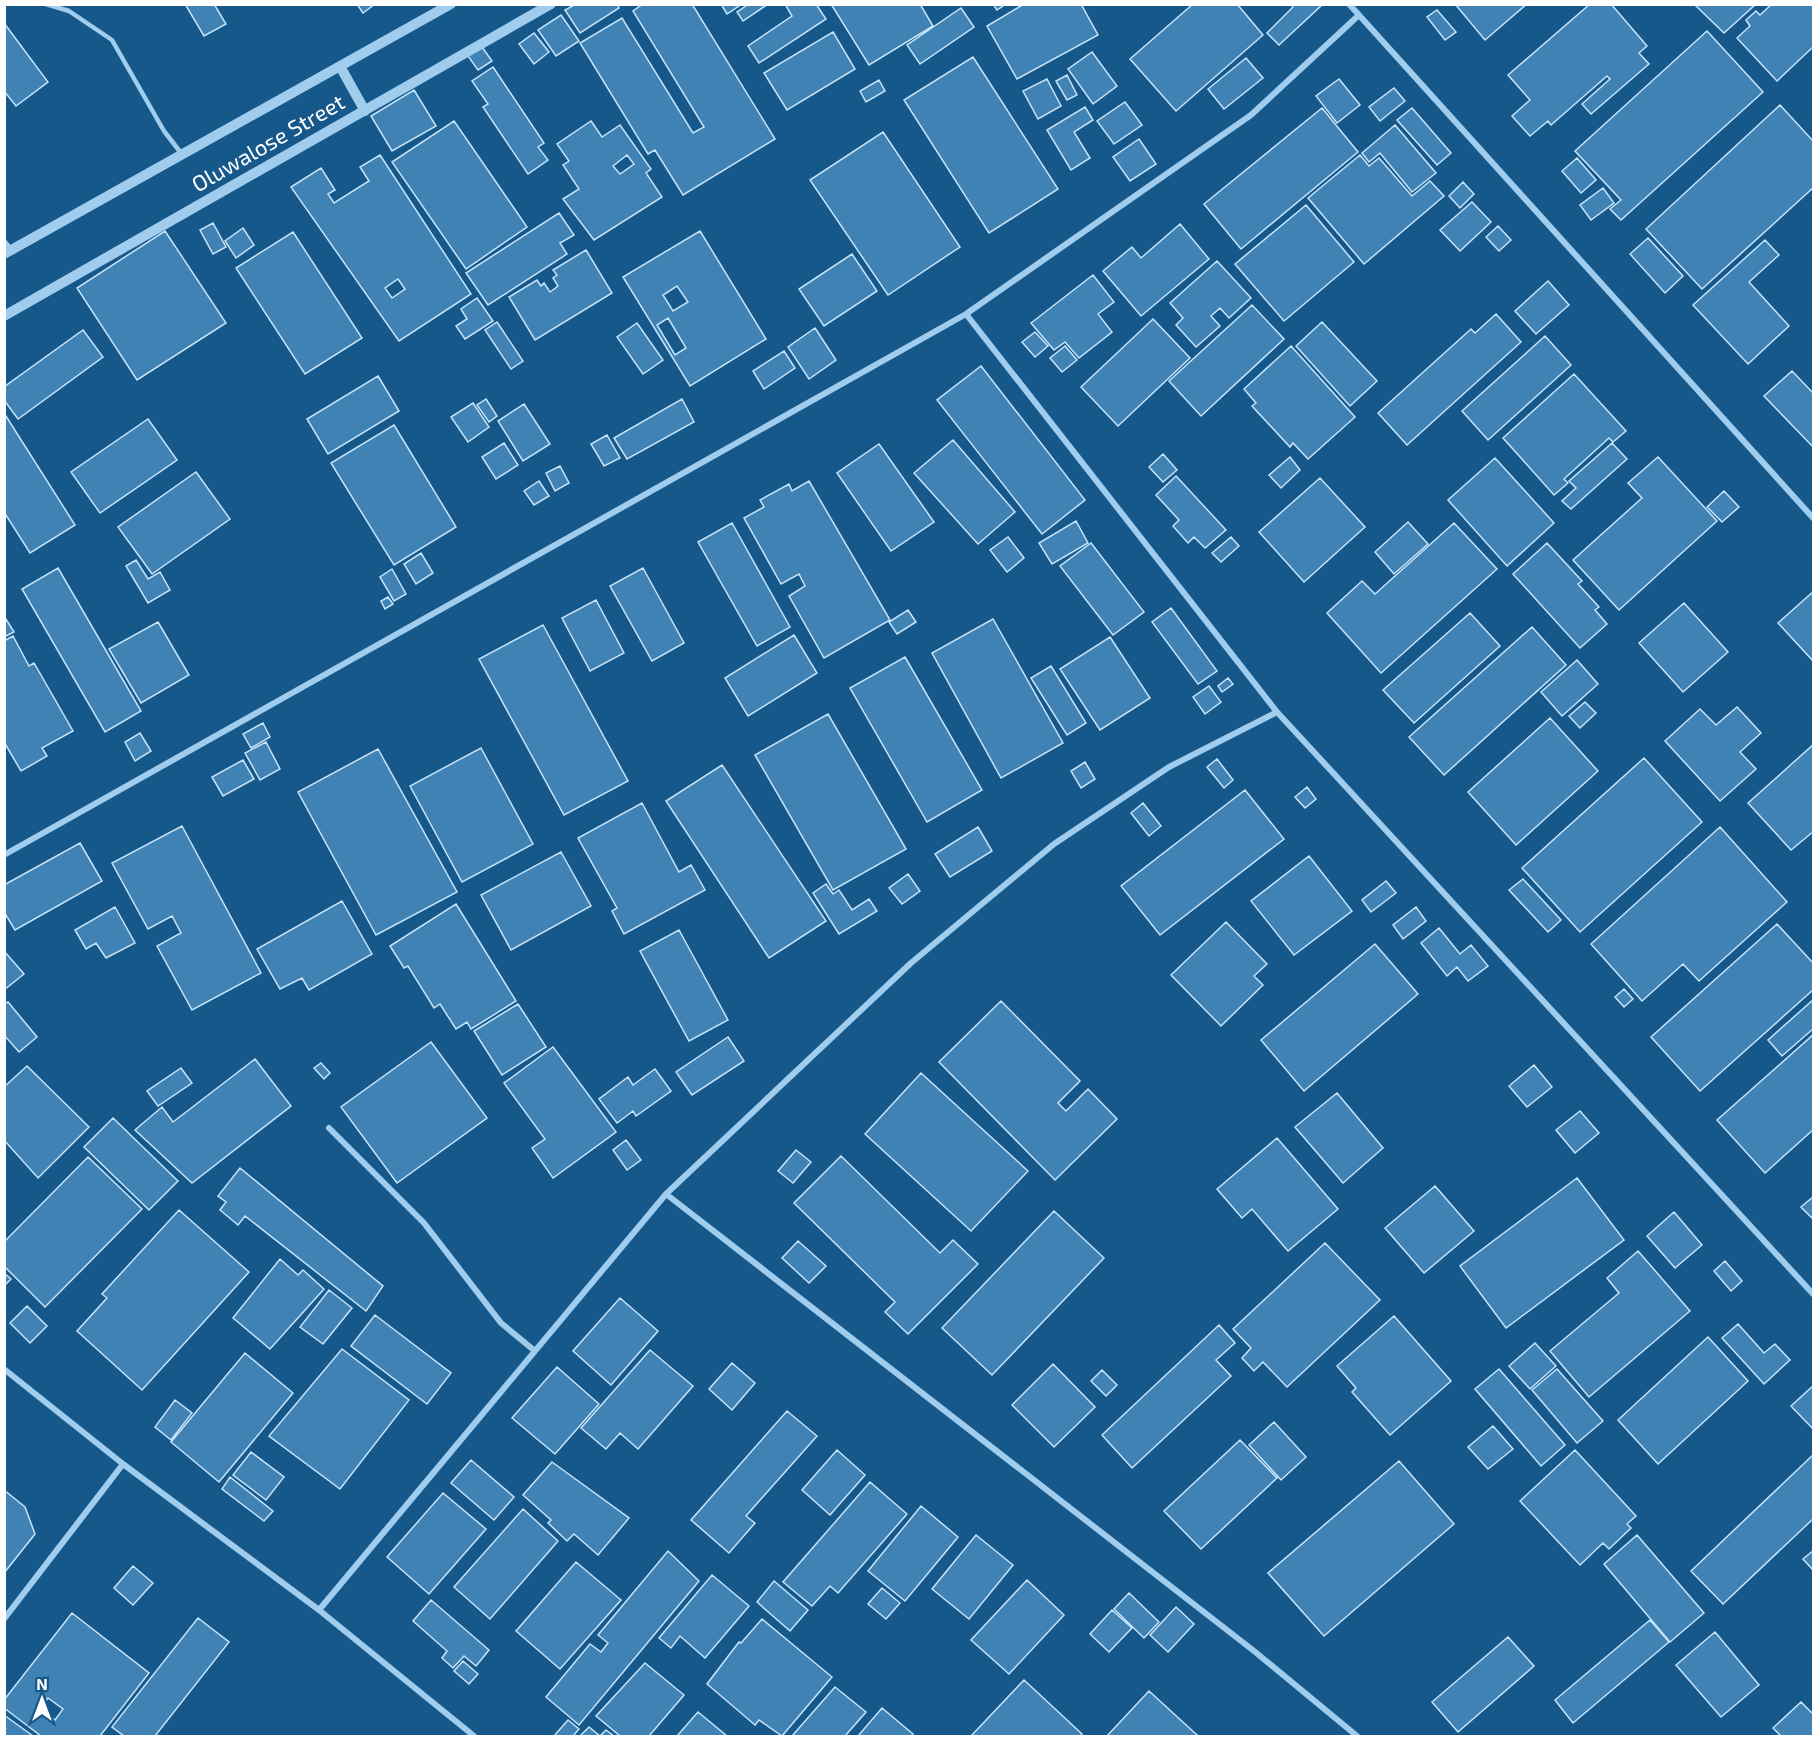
<svg xmlns="http://www.w3.org/2000/svg" width="1818" height="1741" font-family="'Exo 2',sans-serif">
<style>
.building{fill:#3f82b3;stroke:#c6e4fa;stroke-width:1.5;fill-rule:evenodd}
.lines{fill:none;stroke-linecap:round;stroke-linejoin:round}
.service{stroke:#a0cdee;stroke-width:4.5}
.minor{stroke:#a0cdee;stroke-width:6}
.tertiary{stroke:#a0cdee;stroke-width:10}
.labels{text-anchor:middle;stroke-width:5;stroke-linejoin:round;paint-order:stroke}
.street-label{font-size:22px;fill:#fff;stroke:#17588b}
</style>
<rect width="100%" height="100%" fill="#17588b"/>
<!-- building -->
<path class="building" d="M185 4H214L226 24 204 36Z
M357 4H375L363 13Z
M576 4H617L619 8 580 33 565 10Z
M643 4H692L775 139 683 195 655 150 648 154 580 43 622 18 693 133 704 127 633 11Z
M721 4H742L727 14Z
M749 4H768L743 21 737 12Z
M785 4H816L826 19 759 63 748 46 792 16Z
M831 4H920L933 26 869 65Z
M993 4H1006L997 10Z
M1024 4H1081L1098 35 1017 79 987 26Z
M1193 4H1237L1263 35 1176 111 1130 59Z
M1291 4H1323L1279 45 1267 33 1293 7Z
M1455 4H1527L1485 40Z
M1590 4H1611L1647 46 1639 53 1649 64 1591 114 1582 104 1610 79 1607 76 1551 125 1548 121 1530 136 1512 116 1530 100 1508 75Z
M1694 4H1756L1724 33Z
M1772 4H1814V46L1777 81 1737 38 1750 26 1746 20 1756 11 1760 15Z
M961 8 974 27 920 64 907 45Z
M1437 10 1456 32 1445 40 1427 17Z
M561 15 579 41 556 56 538 30Z
M4 23 48 82 16 106 4 91Z
M1707 31 1763 92 1621 220 1610 209 1621 200 1575 151Z
M833 32 855 69 787 110 764 73Z
M534 33 549 52 534 64 519 44Z
M482 47 492 61 478 70 468 56Z
M1092 52 1117 86 1093 104 1068 69Z
M973 57 1058 189 989 233 904 100Z
M1246 58 1263 78 1224 109 1208 89Z
M493 67 544 143 538 147 548 160 528 174 483 107 488 104 472 81Z
M1067 75 1077 95 1067 100 1056 81Z
M1047 79 1061 106 1038 119 1023 91Z
M1339 79 1360 105 1337 123 1316 96Z
M879 80 885 91 866 102 860 91Z
M1394 88 1405 101 1380 121 1369 107Z
M414 90 436 126 392 151 371 116Z
M1125 102 1142 125 1114 144 1097 121Z
M1780 105 1814 142V187L1702 289 1646 229Z
M1085 107 1093 120 1074 132 1090 158 1071 170 1047 130Z
M1322 108 1358 152 1241 249 1204 204Z
M1412 108 1451 153 1437 165 1397 120Z
M454 121 527 227 466 269 392 162Z
M591 121 602 137 620 125 651 169 646 173 662 197 594 240 563 199 579 189 563 165 569 161 557 144ZM627 155 634 164 620 174 613 166Z
M1395 125 1436 173 1412 192 1380 153 1369 162 1362 153Z
M883 132 960 247 888 295 810 180Z
M1139 139 1156 164 1130 181 1113 157Z
M380 155 471 294 399 341 291 187 321 168 335 190 328 194 334 203 369 181 360 167ZM398 279 405 289 392 298 385 288Z
M1360 155 1369 166 1379 158 1412 196 1430 181 1444 196 1364 264 1308 198Z
M1577 158 1596 180 1581 193 1562 171Z
M1463 182 1474 194 1460 208 1449 196Z
M1603 188 1614 203 1591 220 1580 205Z
M1472 202 1491 222 1460 251 1440 230Z
M1306 205 1354 262 1284 321 1235 264Z
M559 213 574 235 560 243 567 254 488 305 466 273Z
M213 223 226 247 213 254 200 230Z
M1180 224 1209 259 1141 316 1103 271 1132 247 1141 258Z
M1498 226 1511 240 1499 251 1486 237Z
M243 228 254 245 236 258 225 241Z
M165 231 226 323 137 380 77 288Z
M700 231 766 339 690 386 623 277ZM677 286 688 302 673 311 663 295ZM668 318 686 348 675 355 657 325Z
M293 232 362 338 305 374 236 268Z
M1648 238 1683 276 1665 293 1630 254Z
M1765 240 1779 255 1749 282 1789 326 1748 364 1693 305Z
M586 250 612 293 535 340 509 297 537 280 541 286 544 283 550 292 558 286 553 278 557 275 553 270Z
M852 254 877 291 824 326 799 289Z
M1217 261 1251 298 1229 318 1220 308 1211 316 1220 326 1196 347 1176 325 1183 318 1170 303Z
M1093 275 1114 302 1098 314 1112 332 1079 358 1065 342 1054 350 1031 323Z
M1548 281 1569 305 1536 334 1515 311Z
M477 298 493 321 465 339 456 326 467 319 461 309Z
M1252 305 1284 339 1201 416 1169 381Z
M1496 314 1521 342 1407 445 1378 413 1471 329 1475 333Z
M1153 319 1190 358 1118 426 1081 387Z
M497 322 523 361 511 369 485 330Z
M1322 322 1377 381 1350 406 1296 346Z
M637 323 663 360 643 374 617 337Z
M815 328 836 360 809 379 788 347Z
M83 330 103 357 18 419 4 400V387Z
M1035 332 1048 346 1035 357 1022 342Z
M1545 336 1571 365 1488 440 1462 411Z
M1065 346 1077 360 1062 372 1050 358Z
M1291 346 1355 417 1308 459 1293 443 1290 447 1252 406 1256 403 1244 389Z
M784 351 795 368 764 389 753 371Z
M981 366 1085 500 1042 534 937 400Z
M1792 371 1814 394V448L1764 396Z
M1574 374 1626 431 1613 442 1609 438 1564 479 1568 483 1554 495 1503 438Z
M378 376 399 411 328 454 307 419Z
M486 399 497 416 489 422 477 405Z
M682 399 694 422 627 459 614 438Z
M473 403 489 427 468 442 451 417Z
M524 404 550 444 523 461 498 421Z
M4 413 75 525 30 553 4 512Z
M148 419 177 460 100 513 71 472Z
M394 425 456 527 394 565 331 463Z
M607 435 620 458 604 466 591 444Z
M953 440 1015 512 978 544 914 473Z
M504 443 518 465 496 479 482 457Z
M1612 443 1627 459 1571 509 1562 501 1576 488 1569 481Z
M879 444 934 522 891 551 837 473Z
M1163 454 1177 470 1163 482 1149 467Z
M1290 457 1300 470 1281 488 1269 475Z
M1658 457 1717 521 1619 610 1573 560 1642 498 1628 483Z
M1495 458 1554 523 1507 566 1448 500Z
M560 466 569 483 555 491 546 473Z
M196 472 230 519 152 574 118 527Z
M1176 476 1226 530 1205 548 1194 537 1188 543 1173 526 1179 520 1156 495Z
M1320 478 1365 527 1304 582 1259 532Z
M539 481 549 496 534 505 524 491Z
M809 481 890 620 824 658 789 596 805 586 799 574 781 584 744 518 764 507 760 500 789 484 792 491Z
M1724 491 1739 507 1722 522 1707 507Z
M1076 521 1088 543 1052 564 1039 543Z
M1408 522 1428 544 1394 574 1375 552Z
M732 523 790 627 757 646 698 542Z
M1454 523 1497 569 1381 673 1327 613 1362 581 1375 594Z
M1008 537 1024 558 1007 572 990 550Z
M1231 537 1239 546 1221 562 1212 553Z
M1091 543 1144 612 1113 635 1060 566Z
M1547 543 1582 581 1578 584 1599 607 1595 610 1607 624 1580 648 1513 574Z
M421 553 433 573 416 584 404 564Z
M136 560 148 579 160 572 170 590 148 603 126 566Z
M58 568 141 711 105 732 22 589Z
M643 568 684 643 652 661 610 586Z
M392 569 406 594 394 601 380 577Z
M1814 591V662L1778 623Z
M388 597 393 604 385 609 381 601Z
M596 600 624 653 590 671 562 618Z
M1684 603 1728 652 1683 692 1639 643Z
M1171 608 1217 671 1198 684 1152 622Z
M908 610 916 622 897 634 889 622Z
M1470 613 1500 646 1414 723 1383 690Z
M4 616 14 632 4 637Z
M993 619 1063 743 1001 778 932 653Z
M158 622 189 675 141 703 109 649Z
M543 625 628 781 564 815 479 659Z
M1532 627 1566 665 1444 775 1409 737Z
M794 635 817 673 748 716 725 678Z
M13 636 29 666 34 663 73 731 42 748 47 756 21 771 4 742V641Z
M1110 637 1150 698 1100 730 1060 669Z
M905 657 982 790 927 822 850 688Z
M1577 660 1598 684 1562 716 1541 692Z
M1051 666 1086 723 1067 735 1031 678Z
M1228 678 1233 684 1222 692 1218 686Z
M1209 686 1221 702 1205 714 1193 697Z
M1585 702 1596 713 1580 728 1569 716Z
M1737 707 1761 733 1740 752 1756 769 1720 801 1665 741 1700 709 1716 725Z
M828 714 906 849 833 890 755 755Z
M1550 718 1598 771 1516 845 1468 792Z
M263 723 270 737 251 748 243 734Z
M140 733 151 751 135 761 125 742Z
M266 742 280 769 260 780 245 753Z
M1814 744V831L1791 850 1748 803Z
M481 748 533 844 462 882 410 786Z
M378 749 457 892 376 935 298 792Z
M1644 758 1702 822 1580 932 1522 868Z
M1217 759 1233 780 1224 788 1207 767Z
M243 760 254 779 223 796 212 777Z
M1085 762 1095 779 1081 788 1071 771Z
M722 765 826 921 769 958 666 801Z
M1307 787 1316 799 1305 808 1295 797Z
M1245 790 1284 839 1160 935 1121 886Z
M642 803 679 872 691 865 705 890 624 934 612 911 617 908 578 838Z
M1143 803 1161 826 1149 836 1131 813Z
M182 826 261 973 192 1010 157 946 181 933 172 916 148 929 112 863Z
M978 827 992 851 950 877 935 854Z
M1720 827 1787 902 1699 981 1683 964 1642 1001 1591 944Z
M80 843 102 881 15 930 4 912V885Z
M561 852 591 906 511 950 481 895Z
M1309 856 1352 911 1294 955 1251 901Z
M908 874 920 891 902 904 889 888Z
M1523 879 1561 920 1548 932 1509 890Z
M1386 881 1396 893 1371 912 1362 900Z
M826 884 833 894 839 890 852 910 869 899 877 911 839 934 813 893Z
M342 901 372 954 309 990 302 978 280 989 257 949Z
M456 904 516 1001 471 1029 467 1022 456 1029 440 1004 434 1008 408 966 404 968 390 946Z
M115 907 135 943 106 958 96 943 86 949 75 930Z
M1416 907 1426 921 1403 939 1393 925Z
M1226 922 1267 964 1254 976 1263 985 1221 1026 1171 975Z
M1777 924 1814 964V989L1700 1091 1651 1037Z
M1439 928 1460 954 1471 945 1488 966 1468 981 1457 967 1447 976 1421 943Z
M679 930 728 1020 689 1041 640 951Z
M1375 944 1418 994 1304 1091 1261 1040Z
M4 951 24 974 4 990Z
M1624 989 1633 999 1624 1007 1615 997Z
M1814 999V1028L1782 1056 1768 1040Z
M1001 1001 1080 1081 1058 1103 1066 1111 1088 1089 1117 1119 1055 1180 939 1062Z
M8 1002 37 1037 19 1052 4 1035V1004Z
M518 1004 546 1047 502 1075 474 1031Z
M1814 1034V1129L1765 1173 1717 1120Z
M728 1037 744 1061 692 1095 676 1072Z
M431 1042 487 1118 397 1183 341 1107Z
M553 1047 616 1132 553 1178 532 1148 545 1139 504 1083Z
M255 1059 291 1106 192 1183 135 1130 162 1107 173 1122Z
M321 1063 330 1073 324 1079 314 1068Z
M1534 1065 1552 1087 1527 1107 1509 1086Z
M27 1066 89 1127 38 1178 4 1140V1087Z
M181 1068 192 1083 158 1106 147 1091Z
M655 1069 671 1091 636 1116 633 1111 617 1123 599 1099 628 1077 633 1085Z
M921 1073 1028 1171 971 1231 865 1134Z
M1337 1093 1383 1148 1343 1183 1295 1127Z
M1580 1111 1599 1133 1575 1153 1556 1130Z
M113 1118 178 1181 149 1210 84 1147Z
M1277 1138 1338 1209 1288 1251 1252 1209 1242 1218 1217 1189Z
M626 1140 641 1160 627 1170 613 1150Z
M796 1150 811 1162 793 1183 778 1171Z
M841 1156 940 1253 953 1240 978 1264 908 1334 885 1312 895 1302 794 1203Z
M88 1157 142 1209 45 1307 4 1266V1242Z
M240 1168 383 1286 366 1311 245 1216 238 1225 220 1210 226 1202 218 1196Z
M1577 1178 1624 1240 1506 1328 1460 1266Z
M1435 1186 1474 1231 1424 1273 1385 1228Z
M1814 1196V1220L1801 1207Z
M179 1210 249 1272 142 1390 77 1331 107 1298 102 1294Z
M1054 1211 1104 1258 992 1375 942 1328Z
M1674 1212 1702 1245 1675 1268 1647 1236Z
M798 1241 826 1266 809 1283 782 1258Z
M1325 1243 1380 1300 1287 1387 1263 1362 1254 1371 1242 1358 1251 1348 1233 1329Z
M1638 1251 1690 1311 1589 1397 1550 1351 1619 1293 1607 1278Z
M280 1259 298 1275 303 1270 324 1289 270 1349 233 1318Z
M1725 1261 1742 1281 1731 1291 1714 1271Z
M4 1273 11 1279 4 1286Z
M329 1290 352 1308 323 1344 300 1327Z
M620 1298 658 1331 611 1385 573 1351Z
M27 1306 47 1326 30 1343 10 1323Z
M375 1315 451 1373 427 1404 351 1346Z
M1394 1316 1451 1381 1390 1435 1352 1392 1356 1388 1337 1366Z
M1738 1324 1764 1353 1775 1344 1790 1360 1764 1384 1722 1338Z
M1219 1325 1235 1343 1216 1360 1231 1376 1132 1468 1102 1435Z
M1708 1337 1748 1381 1658 1464 1618 1420Z
M1535 1343 1556 1366 1530 1389 1509 1366Z
M342 1349 409 1400 340 1489 269 1436Z
M650 1350 693 1386 638 1449 620 1433 606 1449 581 1428Z
M245 1353 293 1393 219 1482 171 1442Z
M732 1363 755 1383 732 1410 709 1389Z
M1053 1364 1095 1407 1054 1447 1012 1405Z
M557 1367 599 1404 555 1454 512 1418Z
M1499 1369 1565 1445 1541 1466 1475 1389Z
M1557 1369 1603 1421 1577 1443 1532 1390Z
M1102 1370 1117 1385 1106 1396 1091 1381Z
M1814 1385V1430L1791 1406Z
M175 1400 192 1413 171 1440 155 1427Z
M787 1411 817 1436 746 1516 755 1523 729 1553 691 1520Z
M1274 1422 1306 1457 1281 1480 1249 1445Z
M1493 1426 1513 1449 1488 1469 1468 1447Z
M1240 1440 1277 1478 1201 1549 1164 1511Z
M837 1450 865 1475 830 1515 802 1490Z
M1575 1450 1636 1516 1627 1524 1631 1528 1609 1549 1603 1543 1580 1565 1520 1501Z
M251 1452 284 1477 266 1500 233 1475Z
M1814 1454V1518L1723 1604 1691 1571Z
M471 1460 514 1497 494 1520 451 1483Z
M1399 1461 1454 1524 1324 1636 1268 1573Z
M552 1462 629 1518 598 1555 574 1534 567 1541 548 1523 551 1520 523 1495Z
M230 1477 273 1511 264 1521 222 1489Z
M870 1482 907 1514 838 1593 830 1586 812 1606 783 1582Z
M4 1490 25 1507 35 1534 4 1573Z
M443 1493 486 1529 429 1594 387 1557Z
M921 1506 958 1537 905 1601 868 1571Z
M523 1509 558 1541 490 1619 454 1587Z
M976 1535 1013 1565 969 1619 932 1589Z
M1637 1535 1704 1613 1670 1642 1604 1564Z
M1814 1550V1571L1803 1559Z
M668 1551 699 1581 579 1725 546 1697 590 1644 601 1652 608 1643 598 1635Z
M576 1562 621 1600 560 1669 516 1631Z
M133 1566 153 1583 133 1605 114 1588Z
M712 1575 749 1606 705 1658 680 1636 671 1648 659 1638Z
M1027 1580 1064 1615 1009 1674 971 1640Z
M774 1581 808 1610 790 1631 757 1602Z
M882 1588 900 1603 886 1619 868 1604Z
M1129 1593 1159 1622 1144 1638 1114 1609Z
M431 1600 489 1650 476 1666 464 1656 453 1668 442 1658 447 1651 413 1621Z
M1176 1607 1194 1624 1168 1652 1150 1635Z
M1112 1610 1132 1628 1109 1652 1090 1634Z
M72 1613 149 1673 100 1736H41L4 1708V1700ZM48 1698 63 1709 55 1720 40 1708Z
M198 1618 229 1642 155 1736H124L112 1727Z
M762 1619 832 1677 782 1736 759 1720 755 1725 707 1684 739 1642 741 1643Z
M1650 1620 1669 1642 1573 1723 1555 1700Z
M1715 1632 1759 1685 1721 1717 1676 1665Z
M1508 1637 1534 1666 1458 1732 1432 1702Z
M463 1661 478 1674 469 1684 454 1671Z
M645 1663 684 1695 649 1736H620L596 1716Z
M1024 1680 1082 1734 1080 1736H971Z
M835 1687 866 1712 845 1736H792Z
M1149 1691 1197 1735 1196 1736H1107Z
M1801 1702 1814 1715V1736H1781L1773 1728Z
M882 1708 913 1734 911 1736H858Z
M698 1712 727 1736H677Z
M4 1715 33 1736H4Z
M568 1720 579 1729 573 1736H554Z
M589 1727 600 1736H580Z
M606 1730 614 1736H600Z"/>
<g class="lines">
<!-- service -->
<path class="service" d="M46 4 69 11 112 40 164 131 181 153"/>
<!-- minor -->
<path class="minor" d="M1349 4 1814 519
M4 242 11 250
M966 314 1277 712 1814 1295
M4 855 966 314 1251 115 1359 15
M329 1128 424 1223 501 1323 535 1351
M666 1194 1254 1651 1357 1736
M4 1369 123 1464 319 1610 474 1736
M319 1610 666 1194 911 963 1054 844 1169 767 1277 712
M4 1619 123 1464"/>
<!-- tertiary -->
<path class="tertiary" d="M341 68 365 111
M4 254 451 4
M4 316 551 4"/>
</g>
<g class="labels">
<!-- street labels -->
<g class="street-label">
<text transform="translate(268 143) rotate(-30)" y="8">Oluwalose Street</text>
</g>
</g>
<!-- border -->
<rect width="1818" height="1741" fill="none" stroke="#ffffff" stroke-width="12"/>
<!-- north arrow -->
<g transform="translate(42 1699)" stroke="#17588b" stroke-width="4.5" paint-order="stroke">
<path d="M0-4.5L10 22L0 15L-10 22Z" fill="#ffffff"/>
<text y="-9" font-size="16" font-weight="bold" text-anchor="middle" fill="#ffffff">N</text>
</g>
</svg>
